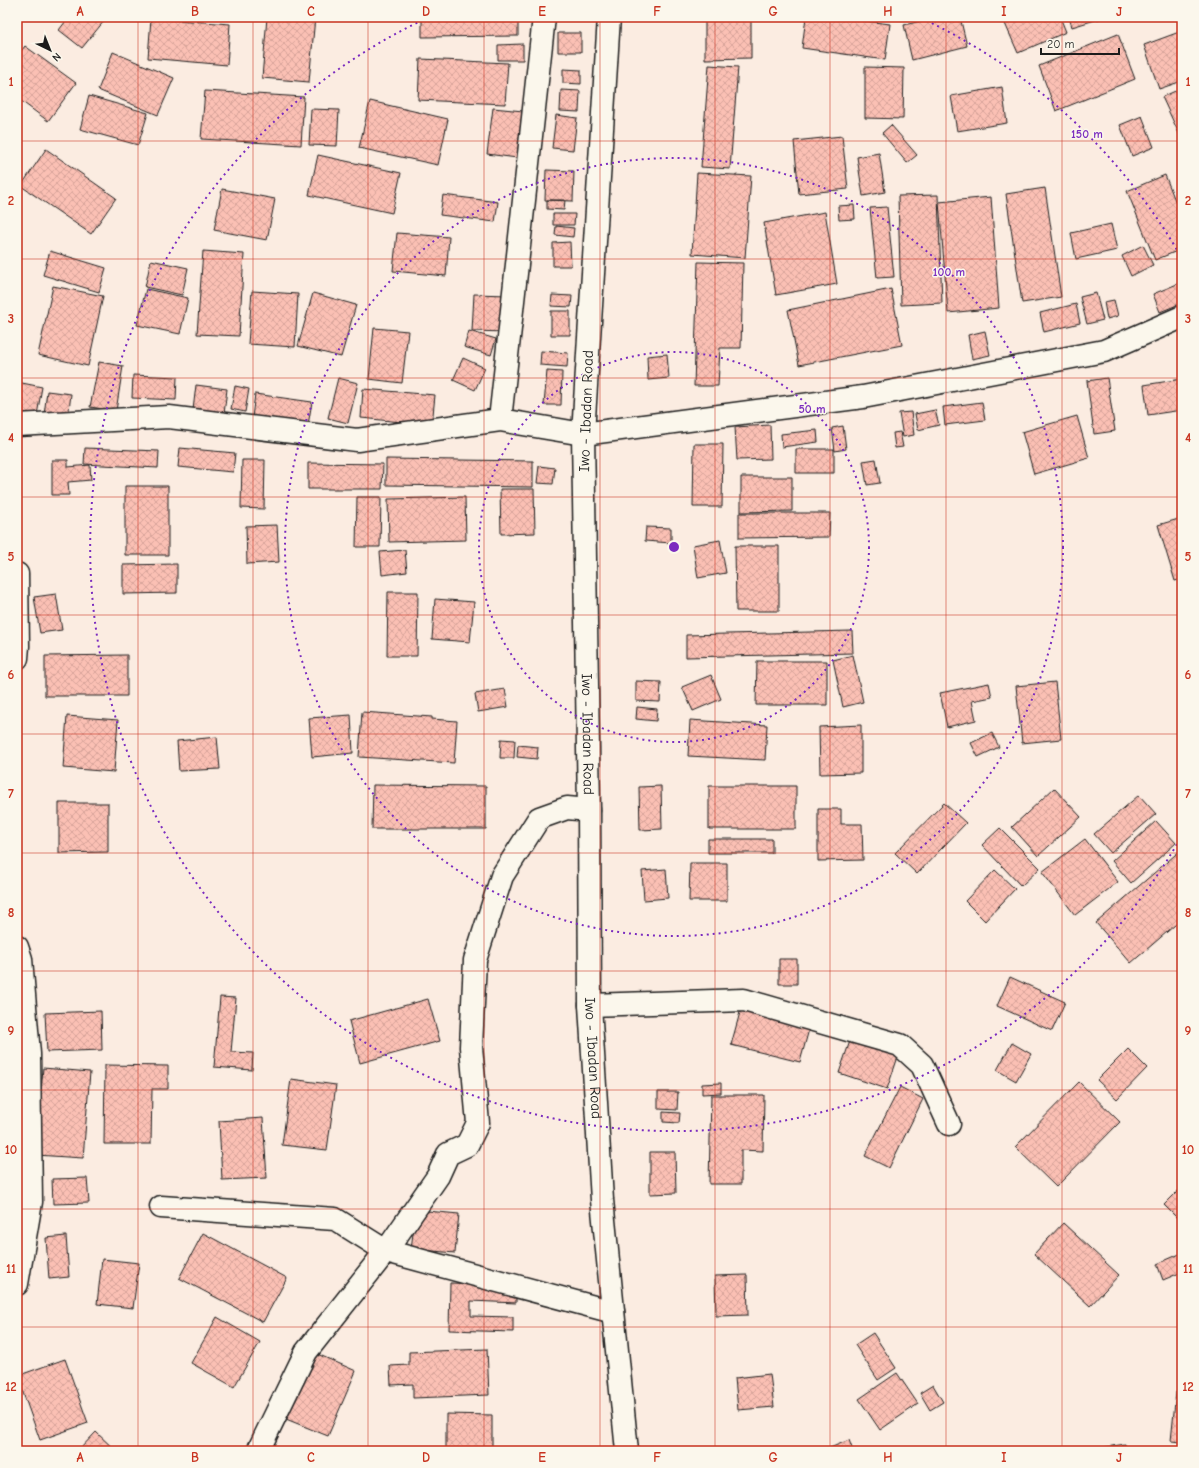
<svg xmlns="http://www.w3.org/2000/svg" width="1199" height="1468" font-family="'Comic Neue',sans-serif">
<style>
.building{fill:url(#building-cross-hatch);stroke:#1c1c1c}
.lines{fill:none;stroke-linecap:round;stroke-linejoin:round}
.minor-casing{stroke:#1c1c1c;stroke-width:25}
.primary-casing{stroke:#1c1c1c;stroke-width:25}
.minor{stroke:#fbf7ec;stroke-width:22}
.primary{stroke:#fbf7ec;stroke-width:22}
.grid{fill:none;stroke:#c8321e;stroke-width:1;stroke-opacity:0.55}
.ring{fill:none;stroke:#7b2cbf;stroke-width:2;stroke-dasharray:2 4}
.labels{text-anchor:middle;stroke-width:3;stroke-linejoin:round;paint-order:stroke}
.street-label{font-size:15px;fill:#1c1c1c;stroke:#fbf7ec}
.centre{fill:#7b2cbf;stroke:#fbf7ec;stroke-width:2}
.ring-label{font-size:12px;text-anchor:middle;font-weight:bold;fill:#7b2cbf;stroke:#fbf7ec;stroke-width:3;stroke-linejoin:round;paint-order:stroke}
.neatline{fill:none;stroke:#c8321e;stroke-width:1.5}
.grid-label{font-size:13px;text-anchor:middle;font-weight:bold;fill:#c8321e}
</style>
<defs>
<pattern id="building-cross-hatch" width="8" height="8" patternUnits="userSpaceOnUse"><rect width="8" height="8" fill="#fbc0b4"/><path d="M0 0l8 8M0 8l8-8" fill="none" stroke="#d7a49a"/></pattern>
</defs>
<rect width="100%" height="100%" fill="#fbece1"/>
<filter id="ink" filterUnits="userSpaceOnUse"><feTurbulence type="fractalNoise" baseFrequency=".025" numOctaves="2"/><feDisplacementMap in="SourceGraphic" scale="8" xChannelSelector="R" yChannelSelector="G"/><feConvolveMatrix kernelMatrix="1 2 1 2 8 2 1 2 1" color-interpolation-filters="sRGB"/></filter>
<g filter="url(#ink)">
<!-- building -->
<path class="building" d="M69 17H99L104 21 82 48 59 30Z
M267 17H315L309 82 262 78Z
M334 17H389L334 18Z
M422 17H518V36L422 37Z
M705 17H751V58L705 59Z
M806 17H836L890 24 885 60 802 48Z
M938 17H960L967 46 912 60 904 25Z
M1008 17H1060L1066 32 1018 53 1003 19Z
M1069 17H1105L1072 27Z
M151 18 230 24 227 65 148 58Z
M1182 31V81L1159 89 1144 45Z
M558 33H581V52H558Z
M1118 34 1135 79 1056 111 1039 66Z
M523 44V60H498V45Z
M25 46 76 83 48 121 17 98V56Z
M113 52 174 78 158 115 98 90Z
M420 59 508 63 505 104 418 100Z
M709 65 738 67 730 169 701 167Z
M865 67 904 68 903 119 865 118Z
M563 69 581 70V84L563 83Z
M1002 87 1007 123 957 131 951 96Z
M1182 88V140L1162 97Z
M561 90 580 91 579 112 560 111Z
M205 91 304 97 301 145 201 139Z
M89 96 148 113 138 145 80 129Z
M370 101 448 119 438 165 359 148Z
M493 108 523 111 517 158 487 154Z
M311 109 339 110 337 146 309 145Z
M556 115 577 118 573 150 552 148Z
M1142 116 1154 147 1132 156 1120 125Z
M891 125 917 155 907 163 882 133Z
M842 136 848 189 799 194 794 141Z
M46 149 116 198 91 234 21 186Z
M879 153 885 192 863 196 857 157Z
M318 155 401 173 392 213 309 195Z
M546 170 574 171 573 201 545 200Z
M697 173 751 176 745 258 692 254Z
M1165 175 1182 218V249L1155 260 1127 191Z
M1045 188 1061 297 1022 303 1006 194Z
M222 189 275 199 267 240 214 230Z
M443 195 498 202 495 222 440 215Z
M938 195 942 303 901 305 898 196Z
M991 197 999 308 948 313 939 202Z
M547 200H565L564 210 547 209Z
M854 205 855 219 839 220 838 206Z
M887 207 894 277 877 278 870 208Z
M825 212 837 284 776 295 764 223Z
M553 214H575L574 225H553Z
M1111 224 1117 250 1076 259 1071 233Z
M556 226 574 228 573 237 555 235Z
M397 233 449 237 446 276 393 271Z
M570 242 571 266H553V243Z
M1143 245 1153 265 1131 276 1122 256Z
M50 251 106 268 99 292 43 275Z
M203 251 244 254 239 336 197 334Z
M151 260 188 268 182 295 145 287Z
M698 262 743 263 741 348H720L718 386H694Z
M1182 282V303L1160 312 1153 294Z
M53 286 103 296 88 366 38 355Z
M146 289 188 298 180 334 137 325Z
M891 289 902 345 799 365 788 310Z
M252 291 298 294 295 347 248 344Z
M313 293 356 305 341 357 298 346Z
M1096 293 1103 320 1087 324 1080 297Z
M474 294 508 295 506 332 472 331Z
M552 295 572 296 571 307 551 306Z
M1114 300 1118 316 1107 319 1104 302Z
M1076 304 1080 323 1044 332 1040 313Z
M551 311H570V335H551Z
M374 328 408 331 402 383 369 379Z
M469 331 496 339 491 355 464 347Z
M985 331 990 355 972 359 968 335Z
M541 351 568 353 567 367 540 365Z
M667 354 669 378 648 380 647 356Z
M463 358 485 368 475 390 453 380Z
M99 362 123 366 116 411 90 407Z
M547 371 562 372 561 405H544Z
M133 375 177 377 176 400 132 398Z
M338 378 358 383 348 423 328 418Z
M1107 378 1115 431 1094 434 1087 381Z
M1182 379V410L1148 415 1144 385Z
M17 382 42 387 37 415 17 411Z
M196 385 227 389 224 414 193 410Z
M235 386 249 389 245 412 231 409Z
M363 389 435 395 432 425 361 418Z
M47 391 71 394 68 418 44 415Z
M255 394 312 402 308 425 252 417Z
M982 402 985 420 945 425 943 407Z
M935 410 939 425 918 430 915 414Z
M911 412 914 435 903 437 899 413Z
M1077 416 1089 458 1034 474 1022 432Z
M770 425 771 459 737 460 735 427Z
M843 426 846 449 835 451 832 428Z
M817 430 818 442 782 447 781 434Z
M900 432 903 447 895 448 893 433Z
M694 444H723L722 507H693Z
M85 448 159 451 158 468 84 464Z
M180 448 235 453 233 472 178 467Z
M796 449H834V473H796Z
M386 459 533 461V487L386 485Z
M876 459 880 483 867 485 863 461Z
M52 460H68V467L90 465 91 480 68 482 69 495H52Z
M242 460H265L264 509 241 508Z
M308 463 383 464 382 489H308Z
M539 466 555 468 553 484 537 483Z
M741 477H792V511L741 512Z
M125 486H168V555H125Z
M500 489H534L535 533 501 534Z
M357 497H381L380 547H356Z
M465 497 466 540 389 542 388 499Z
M739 513H830L829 537 739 538Z
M1182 518V579L1175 581 1158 525Z
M277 525 279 562 247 564 246 526Z
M646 527 671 528V543L645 541Z
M720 540 726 573 698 578 693 545Z
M735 546H779V611H736Z
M405 550 407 572 382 575 380 552Z
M177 564V593L123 594V565Z
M388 592H418L417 656H387Z
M56 594 62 630 40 633 34 597Z
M435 599 474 602 470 642 432 639Z
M852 631 853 653 686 657V635Z
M127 655V696H45V656Z
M853 655 863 702 843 707 833 660Z
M757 661H827V705H756Z
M711 675 721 699 693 711 682 687Z
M636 681 661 682 660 702 636 701Z
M1055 682 1061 739 1022 743 1016 686Z
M989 683 992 697 972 701 976 720 947 727 940 693Z
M505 689 508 707 478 712 475 694Z
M637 707 657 709 656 721 636 719Z
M362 712 432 717V719L457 721 454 763 359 757Z
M351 715 353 753 312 757 309 718Z
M67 716 118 720 114 772 63 768Z
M690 720 767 725 765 760 688 756Z
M861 725V773L820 774 819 727Z
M992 733 999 747 978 757 971 743Z
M217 737 220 769 179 771 177 741Z
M501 739 515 740 514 758H500Z
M518 745 538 747 537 759 517 757Z
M373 785 486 786V829H372Z
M661 786 662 829 640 830 639 787Z
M709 786H796V829H709Z
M1054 788 1081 817 1038 856 1012 827Z
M1139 795 1156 814 1111 853 1094 834Z
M59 803H108V852L59 853Z
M944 803 966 823 917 874 895 853Z
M818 809H841V824H862L863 860 818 861Z
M1156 821 1176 843 1131 883 1112 861Z
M1000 828 1040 868 1021 886 982 845Z
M708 839H772V853H708Z
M1085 839 1118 882 1075 915 1042 872Z
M1182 849V919L1131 963 1096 923Z
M690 863H727V901H689Z
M666 869 668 898 644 900 642 871Z
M995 870 1015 889 985 921 965 901Z
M779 959H797V984H779Z
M1010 977 1065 1002 1052 1031 997 1006Z
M220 997 236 998 231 1052 253 1053 252 1070 214 1067Z
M428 999 440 1041 360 1063 349 1021Z
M742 1005 811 1022 800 1062 731 1045Z
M101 1011 102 1050 47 1052 45 1013Z
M851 1038 899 1054 887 1089 839 1073Z
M1012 1043 1031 1054 1016 1081 997 1070Z
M1128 1049 1147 1068 1117 1099 1097 1080Z
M105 1065 168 1066V1089H152L151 1144H104Z
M43 1068 90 1072 83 1158 36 1155Z
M291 1079 336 1085 327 1150 282 1145Z
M1079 1082 1120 1122 1056 1187 1015 1147Z
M721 1083V1093L702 1094V1084Z
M900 1087 923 1099 889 1168 865 1156Z
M658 1092H678L677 1110 658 1109Z
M711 1095H764L763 1151 741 1150V1184H709Z
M663 1112 680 1113 679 1123 663 1122Z
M263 1118 267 1178 222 1180 219 1121Z
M650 1152H675L676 1193 650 1194Z
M87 1178 89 1203 53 1204 52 1179Z
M1182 1187V1223L1164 1205Z
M416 1210 459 1214 455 1253 411 1249Z
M1063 1223 1119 1275 1090 1306 1034 1254Z
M203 1233 287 1278 263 1322 179 1278Z
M66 1236 69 1277 49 1279 46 1238Z
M1182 1253V1272L1163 1280 1157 1264Z
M102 1259 139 1263 133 1308 97 1304Z
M747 1275 748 1315 716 1316 715 1276Z
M450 1283 516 1285V1303L471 1301V1316L513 1317V1332L449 1330Z
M217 1317 260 1342 234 1387 191 1363Z
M873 1333 896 1368 878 1380 855 1345Z
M487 1349 489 1395 413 1398V1384L391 1385 390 1366 409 1365V1352Z
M315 1353 356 1371 328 1436 286 1419Z
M65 1359 88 1423 40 1440 17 1376Z
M897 1373 918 1404 880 1430 859 1399Z
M770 1374 774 1407 738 1410 735 1378Z
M933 1385 943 1402 930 1410 920 1393Z
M1176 1392H1182V1442L1171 1441Z
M446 1414 492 1415V1451H446Z
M96 1432 116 1451H78Z
M849 1440 853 1451H823Z
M1125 1444 1126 1451H1084Z"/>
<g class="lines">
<!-- minor casing -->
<g class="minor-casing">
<path id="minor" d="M500 420 544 17
M17 425 169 417 357 440 500 420 583 434 863 397 1104 351 1182 317
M17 574 18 646 17 658
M17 947 21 959 29 1054 31 1202 17 1284
M590 1005 744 1000 900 1045 922 1065 949 1124
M161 1207 335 1219 386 1251 613 1312
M258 1451 306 1352 386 1251 438 1176 448 1154 467 1145 478 1123 471 1047 475 960 502 876 539 818 567 808 589 810"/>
</g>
<!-- primary casing -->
<g class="primary-casing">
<g id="primary">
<path id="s1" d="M609 17 583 434 589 810 590 1005 602 1200 627 1451"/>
</g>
</g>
<!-- minor -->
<use href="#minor" class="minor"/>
<!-- primary -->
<use href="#primary" class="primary"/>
</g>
</g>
<!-- grid -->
<path class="grid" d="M138 17V1451M253 17V1451M368 17V1451M484 17V1451M600 17V1451M715 17V1451M830 17V1451M946 17V1451M1062 17V1451M17 141H1182M17 259H1182M17 378H1182M17 497H1182M17 615H1182M17 734H1182M17 853H1182M17 971H1182M17 1090H1182M17 1209H1182M17 1327H1182"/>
<!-- distance rings -->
<g class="ring">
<circle cx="674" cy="547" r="195"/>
<circle cx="674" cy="547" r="389"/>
<path d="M1180 839A584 584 0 1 1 427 18M921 18A584 584 0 0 1 1180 255"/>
</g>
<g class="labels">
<!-- street labels -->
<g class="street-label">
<text transform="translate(586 411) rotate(-88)" y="5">Iwo - Ibadan Road</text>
<text dy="5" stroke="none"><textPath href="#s1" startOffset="718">Iwo - Ibadan Road</textPath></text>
<text dy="5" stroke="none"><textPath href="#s1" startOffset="1042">Iwo - Ibadan Road</textPath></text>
</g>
</g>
<circle cx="674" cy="547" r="6" class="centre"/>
<g class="ring-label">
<text x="1087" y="138">150 m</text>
<text x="949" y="276">100 m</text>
<text x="812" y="413">50 m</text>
</g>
<!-- margin -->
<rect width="1199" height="1468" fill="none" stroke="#fbf7ec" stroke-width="44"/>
<!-- north arrow -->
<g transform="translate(50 50) rotate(137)" stroke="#fbf7ec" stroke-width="3" paint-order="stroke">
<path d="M0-3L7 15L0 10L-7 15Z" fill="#1c1c1c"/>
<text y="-6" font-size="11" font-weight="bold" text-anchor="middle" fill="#1c1c1c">N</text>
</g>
<!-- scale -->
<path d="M1041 48v6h78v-6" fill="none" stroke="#1c1c1c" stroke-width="2"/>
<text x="1047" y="48" font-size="12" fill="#1c1c1c" stroke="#fbf7ec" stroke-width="3" paint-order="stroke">20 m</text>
<rect x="22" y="22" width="1155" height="1424" class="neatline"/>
<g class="grid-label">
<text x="80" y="16">A</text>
<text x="195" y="16">B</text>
<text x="311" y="16">C</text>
<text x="426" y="16">D</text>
<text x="542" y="16">E</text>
<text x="657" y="16">F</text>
<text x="773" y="16">G</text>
<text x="888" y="16">H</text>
<text x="1004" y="16">I</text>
<text x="1119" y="16">J</text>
<text x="11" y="86">1</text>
<text x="1188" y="86">1</text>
<text x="11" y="205">2</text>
<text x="1188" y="205">2</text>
<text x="11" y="323">3</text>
<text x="1188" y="323">3</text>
<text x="11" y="442">4</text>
<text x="1188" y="442">4</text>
<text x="11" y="561">5</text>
<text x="1188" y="561">5</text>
<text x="11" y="679">6</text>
<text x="1188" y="679">6</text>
<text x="11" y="798">7</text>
<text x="1188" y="798">7</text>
<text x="11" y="917">8</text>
<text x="1188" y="917">8</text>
<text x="11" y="1035">9</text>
<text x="1188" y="1035">9</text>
<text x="11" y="1154">10</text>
<text x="1188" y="1154">10</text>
<text x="11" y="1273">11</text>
<text x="1188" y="1273">11</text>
<text x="11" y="1391">12</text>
<text x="1188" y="1391">12</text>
<text x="80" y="1462">A</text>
<text x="195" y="1462">B</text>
<text x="311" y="1462">C</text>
<text x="426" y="1462">D</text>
<text x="542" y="1462">E</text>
<text x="657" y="1462">F</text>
<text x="773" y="1462">G</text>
<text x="888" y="1462">H</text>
<text x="1004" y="1462">I</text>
<text x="1119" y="1462">J</text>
</g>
</svg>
